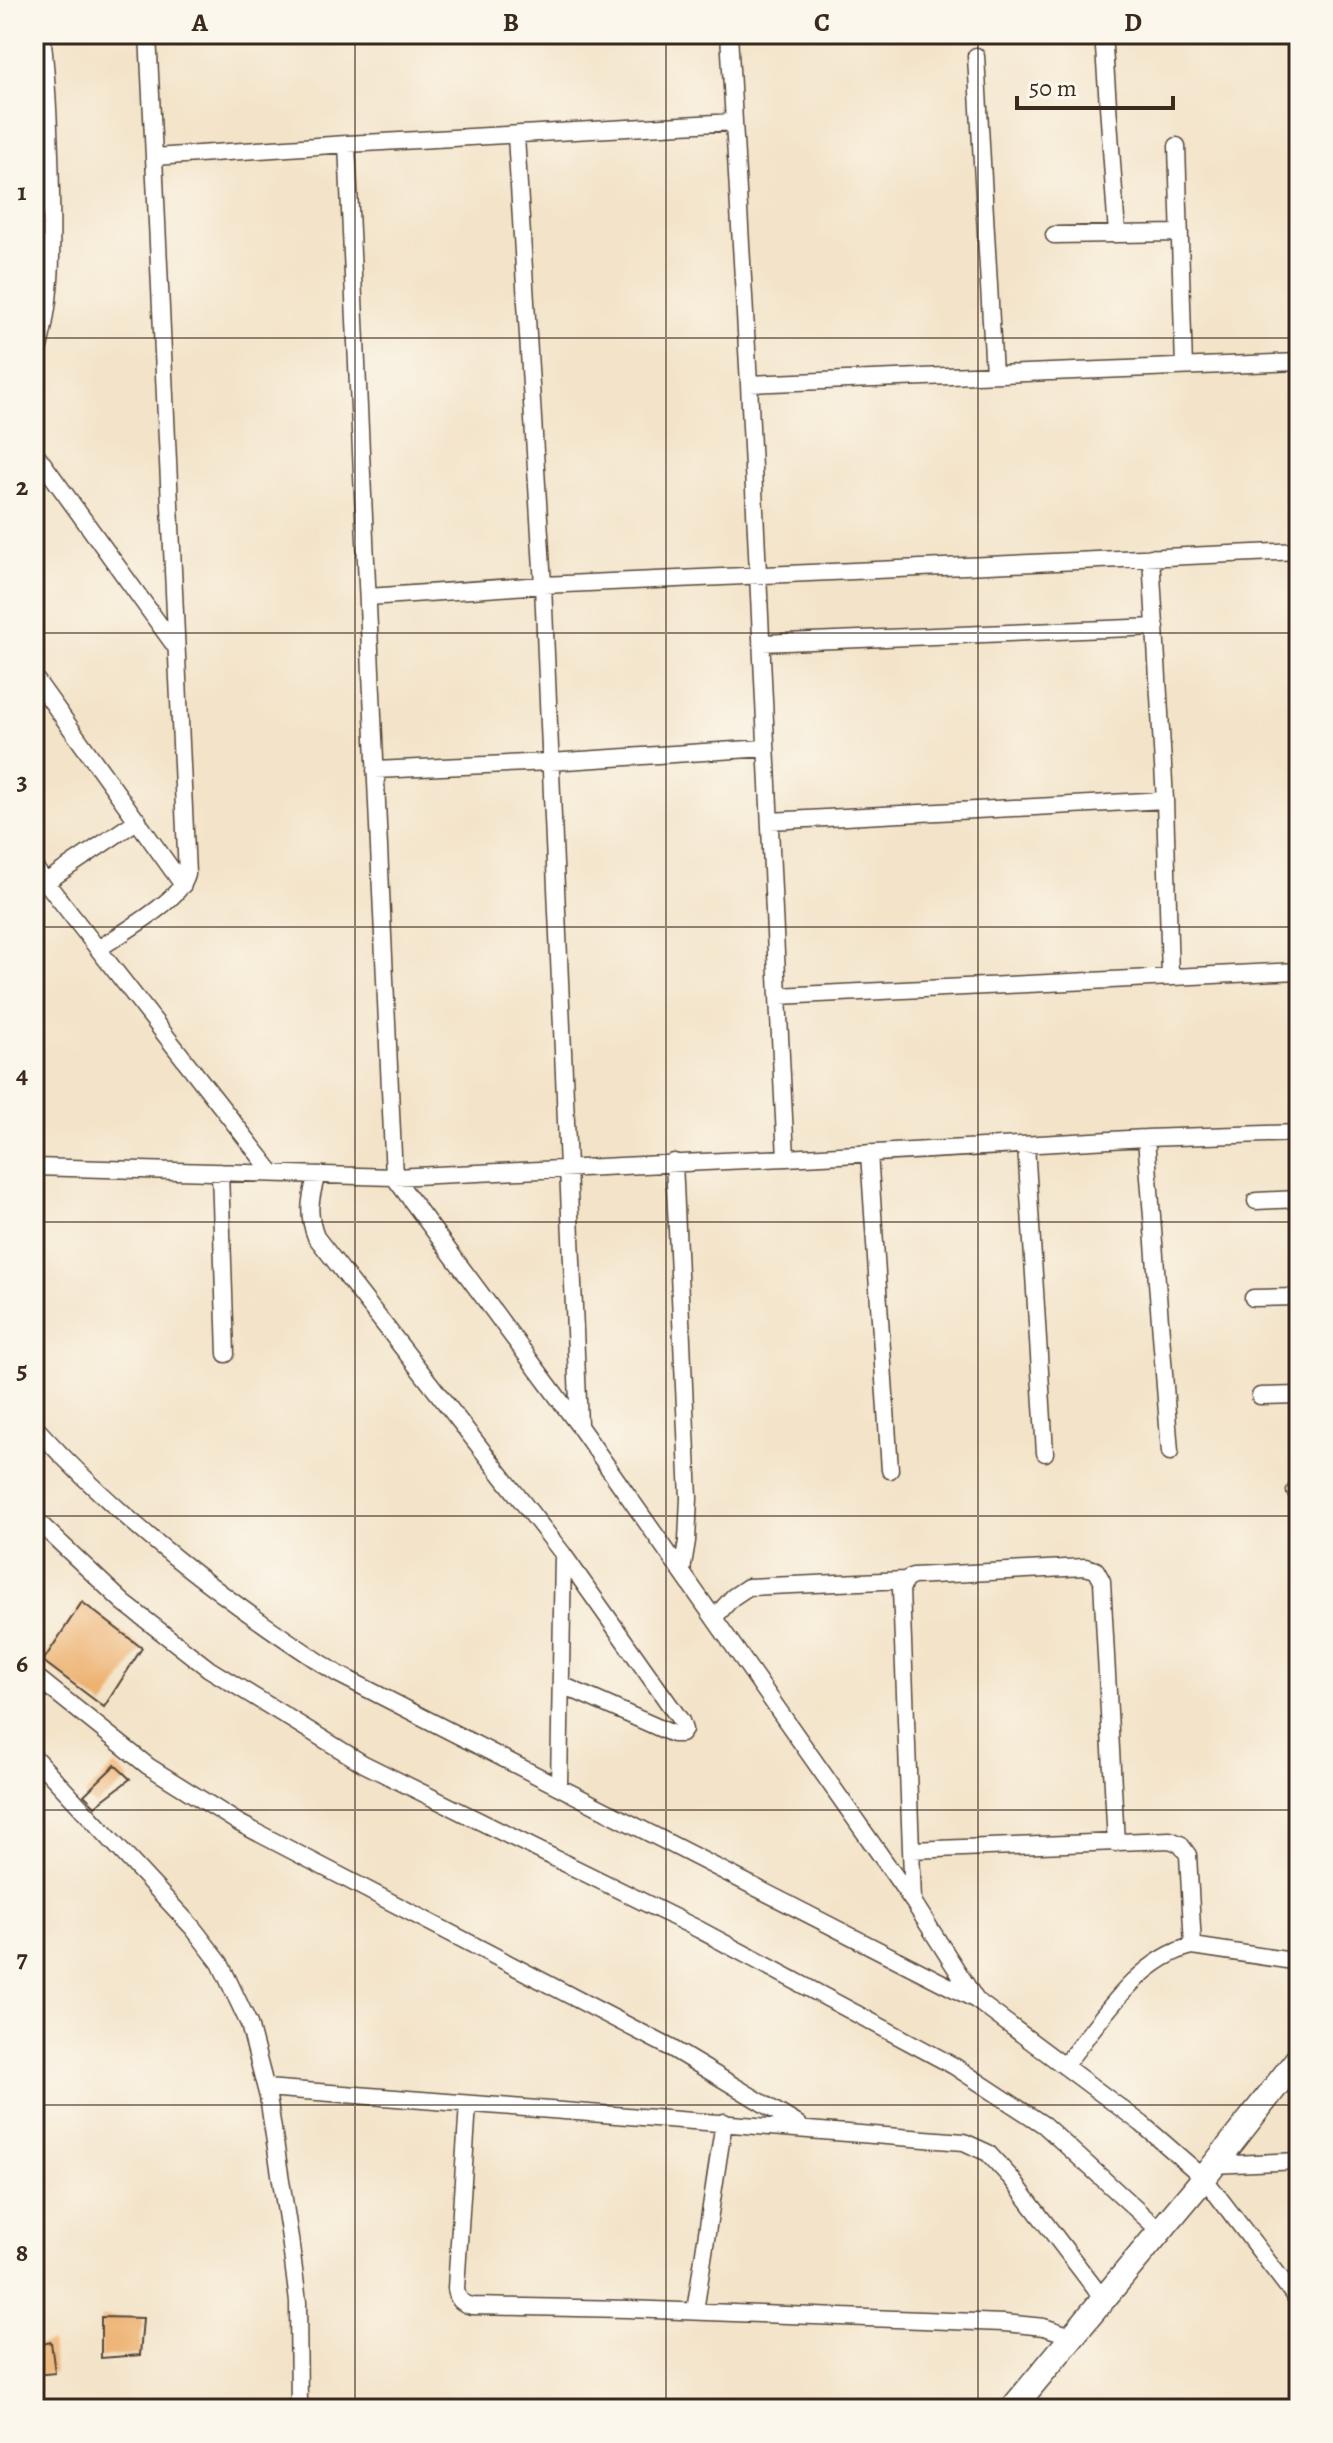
<svg xmlns="http://www.w3.org/2000/svg" width="1333" height="2443" font-family="Alegreya,serif">
<style>
.building{fill:#edb16f}
.lines{fill:none;stroke-linecap:round;stroke-linejoin:round}
.street-casing{stroke:#574638;stroke-width:19}
.secondary-casing{stroke:#574638;stroke-width:27}
.street{stroke:#fff;stroke-width:16}
.secondary{stroke:#fff;stroke-width:24}
.grid{fill:none;stroke:#3b2a1e;stroke-width:2;stroke-opacity:0.55}
.neatline{fill:none;stroke:#3b2a1e;stroke-width:3}
.grid-label{font-size:26px;text-anchor:middle;font-weight:bold;fill:#3b2a1e}
</style>
<rect width="100%" height="100%" fill="#fbf7ec"/>
<filter id="ink" filterUnits="userSpaceOnUse"><feTurbulence type="fractalNoise" baseFrequency=".0125" numOctaves="2"/><feDisplacementMap in="SourceGraphic" scale="16" xChannelSelector="R" yChannelSelector="G"/><feConvolveMatrix kernelMatrix="1 2 1 2 8 2 1 2 1" color-interpolation-filters="sRGB"/></filter>
<filter id="wash" filterUnits="userSpaceOnUse"><feTurbulence type="fractalNoise" baseFrequency=".006" numOctaves="4" result="noise"/><feDisplacementMap in="SourceGraphic" scale="32" xChannelSelector="R" yChannelSelector="G"/><feGaussianBlur stdDeviation="1.8" result="paint"/><feColorMatrix in="noise" values="0 0 0 0 0 0 0 0 0 0 0 0 0 0 0 0 0 1.4 0 .05"/><feComposite in="paint" operator="in"/></filter>
<g filter="url(#wash)">
<rect width="100%" height="100%" fill="#f3e3c8"/>
<g id="blocks">
<!-- building -->
<path class="building" d="M82 1602 142 1648 104 1707 43 1661Z
M115 1765 130 1779 95 1806 84 1795Z
M101 2317 143 2318 140 2355 101 2358Z
M51 2342 55 2373 34 2375V2346Z"/>
</g>
</g>
<g filter="url(#ink)">
<use href="#blocks" fill-opacity="0" stroke="#574638" stroke-width="2"/>
<g class="lines">
<!-- street casing -->
<g class="street-casing">
<path id="street" d="M148 34 154 157 347 144
M729 34 734 122 347 144 394 1177 579 1426 914 1903 976 2000
M1103 34 1117 234
M1170 35 1179 34
M976 56 994 374
M734 122 749 384 1299 362
M516 136 543 585 579 1424
M1177 146 1184 367
M1054 235 1180 233
M34 364C53 307 52 253 51 194 50 140 48 87 42 34
M749 384 778 996
M34 451 175 646
M1151 557 1165 800 1170 977
M368 597 543 585 1299 551
M761 643 1156 627
M34 677 183 885
M375 770 550 762 766 748
M770 821 1165 800
M34 867 273 1173
M46 882 138 820
M98 949C120 934 183 899 187 874L154 157
M1146 1138 1170 1452
M1026 1145 1045 1453
M869 1153 890 1470
M786 1158 1146 1138 1299 1133
M674 1162 689 1498 687 1541 682 1571
M34 1167 394 1177 786 1158 778 996 1299 971
M220 1172 226 1354
M316 1177C310 1200 307 1214 316 1237L563 1554 681 1721 684 1730 681 1734H673L562 1685
M1256 1201 1299 1199
M1253 1298 1299 1297
M1260 1396 1299 1395
M34 1426C122 1523 228 1603 338 1674L976 2000 1142 2124 1204 2178 1299 2302
M1295 1491H1299
M34 1518 124 1603 209 1669 364 1764 700 1930 954 2066 1044 2125 1160 2231
M714 1618 733 1597 748 1587 905 1580
M34 1675 148 1766 239 1823 671 2048 799 2125
M34 1757 193 1928 220 1963 249 2024 268 2097 290 2238 298 2302 299 2409
M559 1785 563 1554
M911 1850 1170 1840 1180 1844 1188 1855 1193 1946
M913 1901 901 1590 905 1580 913 1576 1085 1567 1096 1570 1102 1581 1116 1843
M1064 2066C1098 2024 1138 1958 1193 1946L1299 1962
M266 2088 964 2142 988 2153 1011 2178 1103 2299
M468 2104 456 2288C457 2299 461 2303 472 2306L628 2309 1004 2323 1044 2327 1072 2336
M1213 2165 1299 2161
M695 2311 724 2122"/>
</g>
<!-- secondary casing -->
<g class="secondary-casing">
<path id="secondary" d="M1012 2409 1204 2178 1299 2057"/>
</g>
<!-- street -->
<use href="#street" class="street"/>
<!-- secondary -->
<use href="#secondary" class="secondary"/>
</g>
</g>
<!-- grid -->
<path class="grid" d="M355 34V2409M666 34V2409M978 34V2409M34 338H1299M34 633H1299M34 927H1299M34 1222H1299M34 1516H1299M34 1810H1299M34 2105H1299"/>
<!-- margin -->
<rect width="1333" height="2443" fill="none" stroke="#fbf7ec" stroke-width="88"/>
<!-- scale -->
<path d="M1017 96v12h156v-12" fill="none" stroke="#3b2a1e" stroke-width="4"/>
<text x="1029" y="96" font-size="24" fill="#3b2a1e" stroke="#fbf7ec" stroke-width="6" paint-order="stroke">50 m</text>
<rect x="44" y="44" width="1245" height="2355" class="neatline"/>
<g class="grid-label">
<text x="200" y="31">A</text>
<text x="511" y="31">B</text>
<text x="822" y="31">C</text>
<text x="1133" y="31">D</text>
<text x="22" y="200">1</text>
<text x="22" y="495">2</text>
<text x="22" y="789">3</text>
<text x="22" y="1083">4</text>
<text x="22" y="1378">5</text>
<text x="22" y="1672">6</text>
<text x="22" y="1967">7</text>
<text x="22" y="2261">8</text>
</g>
</svg>
